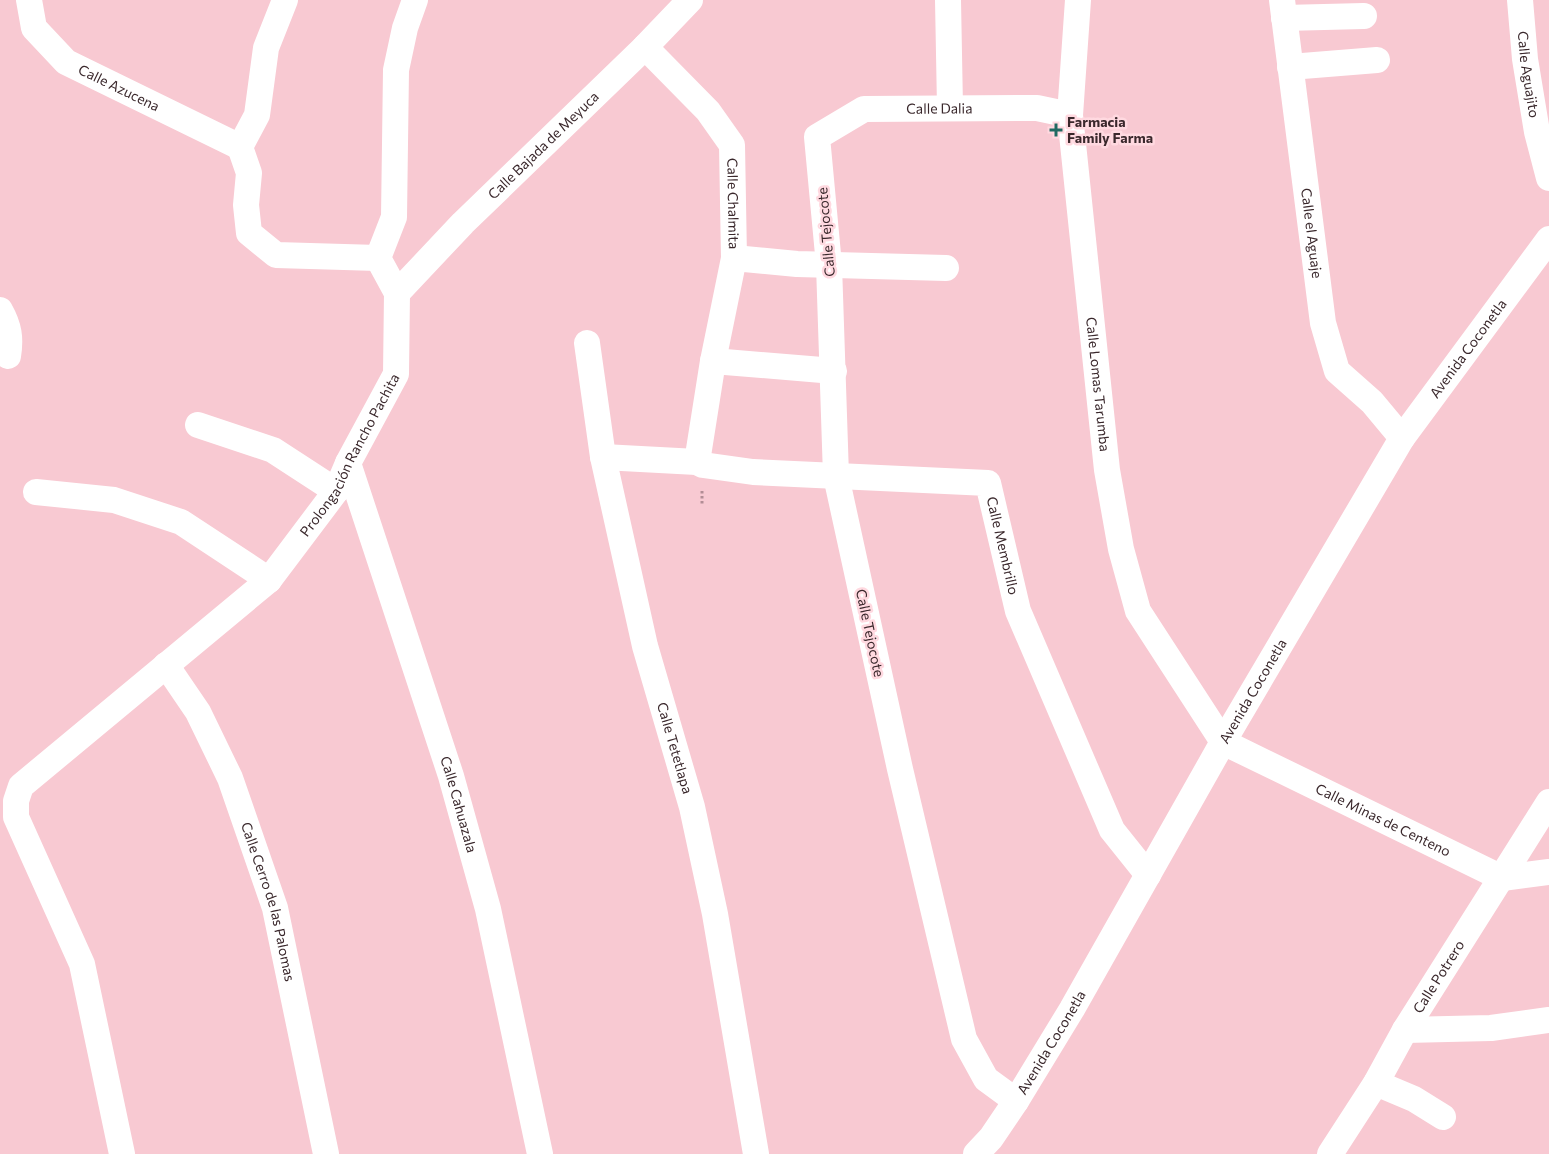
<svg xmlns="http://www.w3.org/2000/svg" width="1549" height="1154" font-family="Commissioner,sans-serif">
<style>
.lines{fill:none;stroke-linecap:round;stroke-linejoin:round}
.path{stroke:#b28d95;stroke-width:3;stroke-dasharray:2.5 2.5;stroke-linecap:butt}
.minor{stroke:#fff;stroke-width:26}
.poi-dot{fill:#216a62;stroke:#ffd9e0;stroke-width:2}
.labels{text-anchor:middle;stroke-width:5;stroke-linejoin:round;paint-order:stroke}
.street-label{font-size:14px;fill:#3a282c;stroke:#ffd9e0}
.poi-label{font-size:14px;font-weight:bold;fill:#3a282c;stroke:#ffd9e0;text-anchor:start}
</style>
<rect width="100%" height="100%" fill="#f8c9d2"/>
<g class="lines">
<!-- path -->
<path class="path" d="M702 491V506"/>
<!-- minor -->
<g class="minor">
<path id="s1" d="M29 0 34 28 66 62 240 147"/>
<path d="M285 0 266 48 257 115 240 147 249 173 246 205 249 233 276 255 378 258"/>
<path d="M948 0 950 107"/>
<path id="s2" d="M1078 0 1070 115 1107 470 1121 549 1138 611 1223 742 1502 878 1549 872"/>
<path id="s3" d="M1282 0 1323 323 1337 371 1372 402 1402 438"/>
<path id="s4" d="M1520 0 1525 59 1537 132 1549 178"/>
<path d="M1284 18 1364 16"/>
<path id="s5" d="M645 47 708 111 732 145 734 258 713 361 697 462"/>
<path d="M1290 67 1377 60"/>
<path d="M734 258 797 264 946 268"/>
<path id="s6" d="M397 293 463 223 645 47 690 0"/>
<path d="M0 310C9 326 11 338 8 356"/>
<path id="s7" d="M587 343 603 457 645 646 692 807 715 914 756 1154"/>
<path d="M713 361 834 371"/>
<path d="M198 425 273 450 336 491"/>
<path id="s8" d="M603 457 697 462 703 465 753 472 988 483 1018 611 1112 830 1148 875"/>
<path id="s9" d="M348 463 451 776 488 909 540 1154"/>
<path d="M36 492 114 500 181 522 269 580"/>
<path id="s10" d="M166 665 198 712 230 778 275 908 326 1154"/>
<path d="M1405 1030 1491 1028 1549 1020"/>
<path d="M1376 1083 1414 1099 1443 1117"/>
<path id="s11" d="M1016 1101 986 1079 964 1039 900 769 836 476 829 265 817 137 864 109 1037 108 1070 115"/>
<path id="s12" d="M122 1154 82 964 16 817V801L21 786 269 580 336 491 348 463 396 374 397 293 378 258 394 217 396 70 405 28 415 0"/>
<path id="s13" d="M976 1154 991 1138 1016 1101 1072 1009 1223 742 1402 438 1549 239"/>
<path id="s14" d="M1330 1154 1376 1083 1405 1030 1549 802"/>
</g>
</g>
<!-- markers -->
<path class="poi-dot" d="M1053.5 122.5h5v5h5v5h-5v5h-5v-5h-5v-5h5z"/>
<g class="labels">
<!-- street labels -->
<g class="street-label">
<text dy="5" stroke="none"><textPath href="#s4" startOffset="75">Calle Aguajito</textPath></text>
<text dy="5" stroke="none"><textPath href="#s1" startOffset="134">Calle Azucena</textPath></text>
<text dy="5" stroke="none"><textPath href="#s11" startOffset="1130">Calle Dalia</textPath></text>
<text dy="5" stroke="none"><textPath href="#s6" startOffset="208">Calle Bajada de Meyuca</textPath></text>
<text dy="5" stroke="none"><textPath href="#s5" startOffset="190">Calle Chalmita</textPath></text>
<text transform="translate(826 232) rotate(-95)" y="5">Calle Tejocote</text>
<text dy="5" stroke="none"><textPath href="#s3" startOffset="235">Calle el Aguaje</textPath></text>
<text dy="5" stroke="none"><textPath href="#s13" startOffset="945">Avenida Coconetla</textPath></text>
<text dy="5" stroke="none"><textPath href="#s2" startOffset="386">Calle Lomas Tarumba</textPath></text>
<text dy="5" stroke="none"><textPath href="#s12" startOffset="859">Prolongación Rancho Pachita</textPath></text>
<text dy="5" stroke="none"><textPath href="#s8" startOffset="451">Calle Membrillo</textPath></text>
<text transform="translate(870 633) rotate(78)" y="5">Calle Tejocote</text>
<text dy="5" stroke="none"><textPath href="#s13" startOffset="540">Avenida Coconetla</textPath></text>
<text dy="5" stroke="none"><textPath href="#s7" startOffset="415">Calle Tetetlapa</textPath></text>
<text dy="5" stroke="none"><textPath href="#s9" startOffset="359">Calle Cahuazala</textPath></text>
<text dy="5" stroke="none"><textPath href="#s2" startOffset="951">Calle Minas de Centeno</textPath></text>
<text dy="5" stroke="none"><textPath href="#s10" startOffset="260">Calle Cerro de las Palomas</textPath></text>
<text dy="5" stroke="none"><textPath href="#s14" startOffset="208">Calle Potrero</textPath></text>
<text dy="5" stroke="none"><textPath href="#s13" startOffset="135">Avenida Coconetla</textPath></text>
</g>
<!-- poi labels -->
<g class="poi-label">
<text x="1067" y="127">Farmacia<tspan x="1067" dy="16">Family Farma</tspan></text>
</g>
</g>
</svg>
